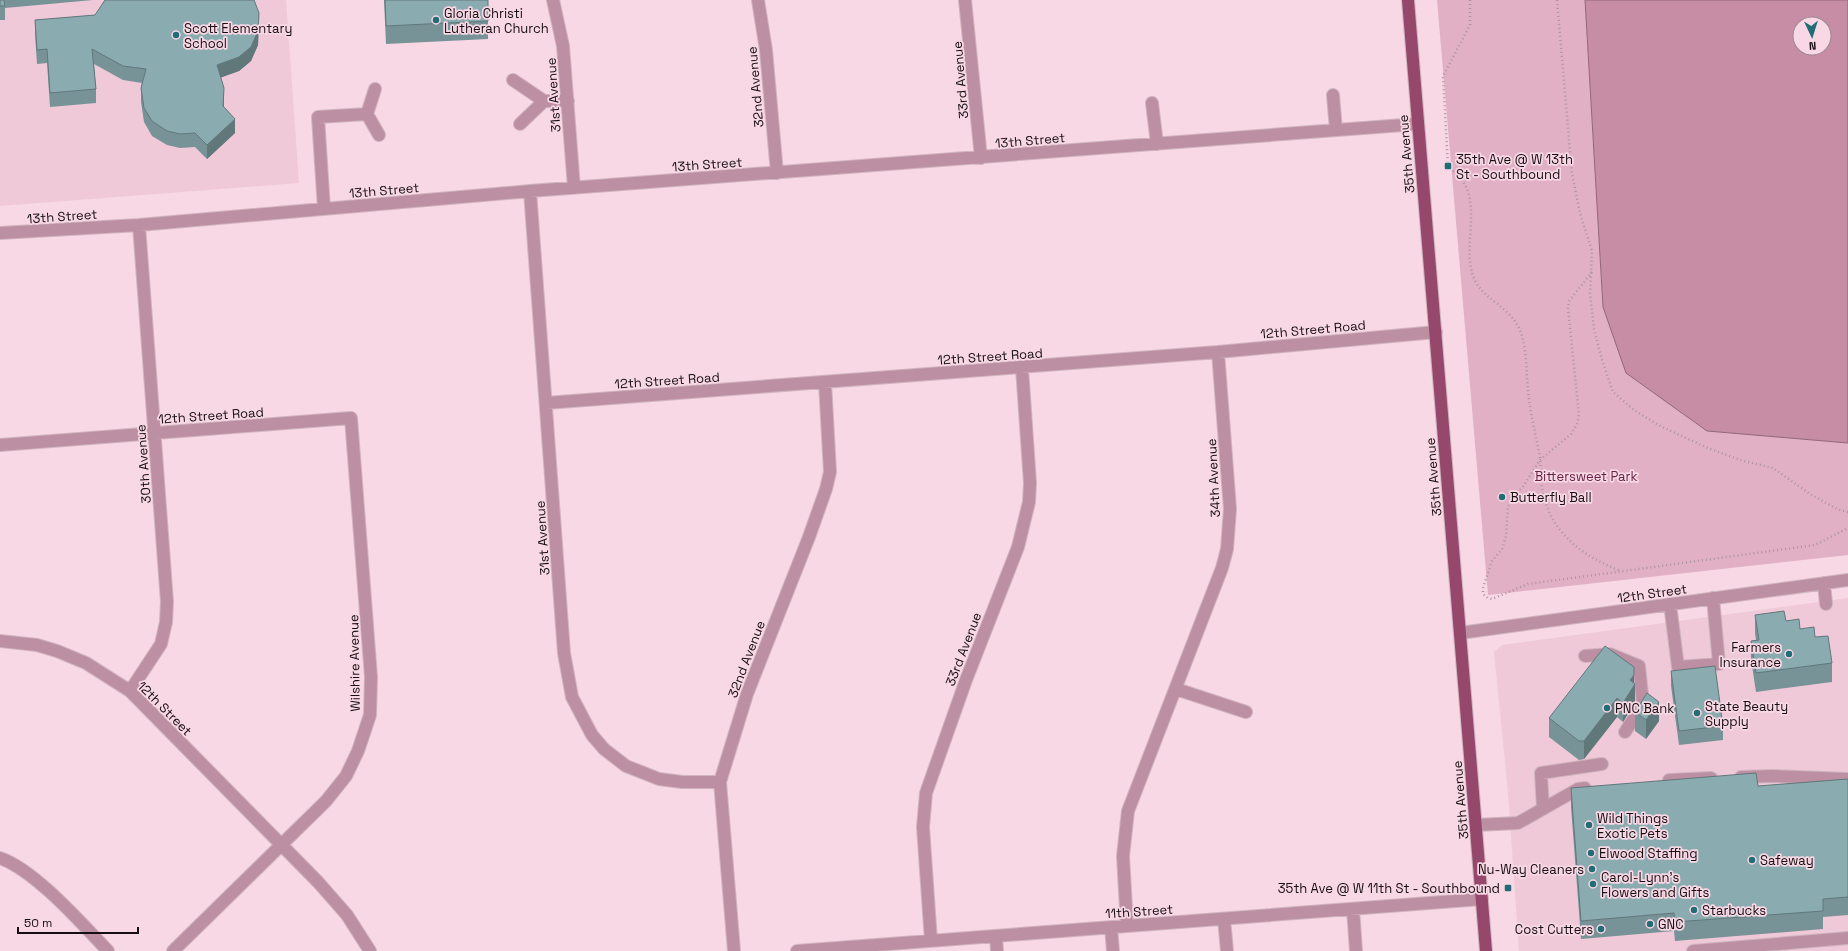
<svg xmlns="http://www.w3.org/2000/svg" width="1848" height="951" font-family="'Space Grotesk',sans-serif">
<style>
.built{fill:#efc9d8}
.green{fill:#e1b0c4}
.water{fill:#c68da5;stroke:#926779;fill-rule:evenodd}
.lines{fill:none;stroke-linecap:round;stroke-linejoin:round}
.minor-casing{stroke:#cfb4be;stroke-width:14}
.major-casing{stroke:#cfb4be;stroke-width:14}
.path{stroke:#ac949d;stroke-width:2.5;stroke-dasharray:1 3;stroke-linecap:butt}
.minor{stroke:#bd8fa2;stroke-width:12}
.major{stroke:#96476c;stroke-width:12}
.wall{fill:#779397}
.shaded-wall{fill:#61787b}
.building{fill:#8aabb0;stroke:#61787b}
.poi-dot{fill:#226c76;stroke:#f7d8e4;stroke-width:1.5}
.labels{text-anchor:middle;stroke-width:3.5;stroke-linejoin:round;paint-order:stroke}
.poi-label{font-size:13px;fill:#170e12;stroke:#f7d8e4;text-anchor:start}
.street-label{font-size:13px;fill:#170e12;stroke:#f7d8e4}
.park-label{font-size:13px;fill:#672345;stroke:#f7d8e4}
</style>
<rect width="100%" height="100%" fill="#f7d8e4"/>
<!-- built -->
<path class="built" d="M0 0H286L299 183 0 206Z
M1848 598V951H1519L1508 792 1494 652 1502 645Z"/>
<!-- green -->
<path class="green" d="M1437 0H1585L1603 307 1707 431 1848 443V555L1488 595Z"/>
<!-- water -->
<path class="water" d="M1585 0H1848V443L1707 431 1626 373 1603 307ZM1800 24H1824V48H1800Z"/>
<g class="lines">
<!-- minor casing -->
<g class="minor-casing">
<path id="minor" d="M553 0 563 46 574 188
M758 0 766 50 777 173
M965 0 981 158
M513 80 544 101H568
M1333 95 1336 130
M1152 103 1157 144
M367 114 375 89
M520 124 544 101
M530 191 564 653 572 697 592 735 604 749 626 766 659 779 682 782H720
M324 209 318 117 367 114 379 135
M0 233 139 225 530 191 1417 124
M546 403 1218 352 1436 332
M0 445 351 418 371 677 370 715 358 751 346 776 326 801 173 951
M1824 583 1826 604
M1670 604 1678 667 1719 664 1713 598
M1460 633 1848 580
M0 641 37 645 57 651 86 663 130 691 318 882 347 915 370 951
M1585 656 1610 654 1639 666 1643 704 1625 732
M1176 689 1246 712
M130 691 161 644 166 622 167 602 139 225
M1741 777 1772 776 1848 779
M1669 780 1711 778
M1543 809 1541 773 1602 764
M1476 825 1518 823 1578 789 1585 788
M0 858C35 870 82 924 108 951
M1353 909 1356 951
M1224 919 1227 951
M1127 926 1123 856 1128 811 1222 568 1227 549 1230 509 1218 352
M1111 927 1113 951
M996 936 997 951
M931 941 923 827 926 793 966 680 1018 547 1029 502 1030 483 1022 368
M734 951 720 782 747 694 809 537 826 489 830 472 825 383
M797 951 1482 899
M1693 951 1848 938"/>
</g>
<!-- major casing -->
<g class="major-casing">
<path id="major" d="M1408 0 1486 951"/>
</g>
<!-- path -->
<path class="path" d="M1470 0V25L1443 76 1448 166C1455 173 1463 179 1467 189 1477 213 1464 250 1473 276 1481 300 1512 306 1521 333 1527 351 1526 371 1528 390 1530 413 1536 435 1540 458 1541 470 1540 482 1543 494 1553 535 1584 557 1621 571
M1557 0 1572 174 1580 213 1592 251 1590 293 1594 329 1602 360 1613 392 1634 410 1660 426 1708 448 1740 460 1773 468 1810 494 1837 509 1848 512
M1592 272 1569 301 1568 308 1579 415 1577 424 1571 434 1540 460 1522 488 1512 498 1508 507 1506 536 1502 549 1492 561 1483 588V594L1488 598 1492 599 1528 584 1815 545 1848 528"/>
<!-- minor -->
<use href="#minor" class="minor"/>
<!-- major -->
<use href="#major" class="major"/>
</g>
<!-- wall -->
<path class="wall" d="M0 0H93L5 8V20H0Z
M384 0H488V39L386 44Z
M95 15 259 27 258 45 251 61 239 71 221 77 224 102V107L235 133 207 159 195 147 180 148 167 145 152 136 144 122 141 102V88L142 83 123 80 94 64 96 89V103L50 107 47 63 37 64 35 34V20Z
M1755 615 1786 621 1815 637 1832 663V682L1756 692 1751 659V641L1756 640 1755 633Z
M1671 671 1723 726V740L1679 745 1671 686Z
M1634 683 1635 702 1623 722 1617 717 1584 759 1579 760 1549 737V718Z
M1635 712 1659 721 1646 739 1635 731Z
M1848 779V915L1823 917V929L1675 941 1674 931 1581 939 1571 807V788L1758 786Z"/>
<!-- shaded-wall -->
<path class="shaded-wall" d="M259 13 258 45 251 61 239 71 217 79V65Z
M224 88V102L223 120V106Z
M235 119V133L207 159V145Z
M1634 675V685L1635 684V702L1623 722V703L1630 680Z
M1617 698V717L1584 759V741Z
M1659 702V721L1646 739V720Z"/>
<!-- building -->
<path class="building" d="M0 0H4L5 6H0Z
M105 0H254L259 13 258 31 251 47 239 57 217 65 224 88 223 106 235 119 207 145 195 133 180 134 167 131 152 121 144 108 141 88 146 69 123 66 92 49 96 89 50 93 47 49 37 50 35 20 95 15Z
M385 0H488V21L386 26Z
M1784 611 1786 621 1799 619 1800 629 1814 627 1815 637 1828 636 1832 663 1756 673 1751 641 1759 640 1755 615Z
M1605 646 1634 667V675L1630 680 1635 684 1623 703 1617 698 1584 741H1579L1549 718Z
M1715 666 1723 726 1679 731 1671 671Z
M1647 693 1659 702 1646 720 1635 712Z
M1756 773 1758 786 1848 779V897L1823 899V911L1675 922 1674 913 1581 921 1571 788Z"/>
<!-- markers -->
<g class="poi-dot">
<circle cx="436" cy="20" r="4"/>
<circle cx="176" cy="35" r="4"/>
<rect x="1444" y="162" width="8" height="8" rx="2"/>
<circle cx="1502" cy="497" r="4"/>
<circle cx="1789" cy="654" r="4"/>
<circle cx="1607" cy="708" r="4"/>
<circle cx="1697" cy="713" r="4"/>
<circle cx="1589" cy="825" r="4"/>
<circle cx="1591" cy="853" r="4"/>
<circle cx="1752" cy="860" r="4"/>
<circle cx="1592" cy="869" r="4"/>
<circle cx="1593" cy="884" r="4"/>
<rect x="1504" y="884" width="8" height="8" rx="2"/>
<circle cx="1694" cy="910" r="4"/>
<circle cx="1650" cy="924" r="4"/>
<circle cx="1601" cy="929" r="4"/>
</g>
<g class="labels">
<!-- poi labels -->
<g class="poi-label">
<text x="444" y="18">Gloria Christi<tspan x="444" dy="15">Lutheran Church</tspan></text>
<text x="184" y="33">Scott Elementary<tspan x="184" dy="15">School</tspan></text>
<text x="1456" y="164">35th Ave @ W 13th<tspan x="1456" dy="15">St - Southbound</tspan></text>
<text x="1510" y="502">Butterfly Ball</text>
<text x="1781" y="652" text-anchor="end">Farmers<tspan x="1781" dy="15">Insurance</tspan></text>
<text x="1705" y="711">State Beauty<tspan x="1705" dy="15">Supply</tspan></text>
<text x="1615" y="713">PNC Bank</text>
<text x="1597" y="823">Wild Things<tspan x="1597" dy="15">Exotic Pets</tspan></text>
<text x="1599" y="858">Elwood Staffing</text>
<text x="1760" y="865">Safeway</text>
<text x="1584" y="874" text-anchor="end">Nu-Way Cleaners</text>
<text x="1601" y="882">Carol-Lynn's<tspan x="1601" dy="15">Flowers and Gifts</tspan></text>
<text x="1500" y="893" text-anchor="end">35th Ave @ W 11th St - Southbound</text>
<text x="1702" y="915">Starbucks</text>
<text x="1658" y="929">GNC</text>
<text x="1593" y="934" text-anchor="end">Cost Cutters</text>
</g>
<!-- street labels -->
<g class="street-label">
<text transform="translate(960 80) rotate(-95)" y="5">33rd Avenue</text>
<text transform="translate(755 87) rotate(-95)" y="5">32nd Avenue</text>
<text transform="translate(553 95) rotate(-94)" y="5">31st Avenue</text>
<text transform="translate(1030 140) rotate(-5)" y="5">13th Street</text>
<text transform="translate(1406 154) rotate(-95)" y="5">35th Avenue</text>
<text transform="translate(707 164) rotate(-4)" y="5">13th Street</text>
<text transform="translate(384 190) rotate(-5)" y="5">13th Street</text>
<text transform="translate(62 216) rotate(-4)" y="5">13th Street</text>
<text transform="translate(1313 329) rotate(-5)" y="5">12th Street Road</text>
<text transform="translate(990 356) rotate(-4)" y="5">12th Street Road</text>
<text transform="translate(667 380) rotate(-4)" y="5">12th Street Road</text>
<text transform="translate(211 415) rotate(-4)" y="5">12th Street Road</text>
<text transform="translate(143 464) rotate(-94)" y="5">30th Avenue</text>
<text transform="translate(1433 477) rotate(-95)" y="5">35th Avenue</text>
<text transform="translate(1213 478) rotate(-93)" y="5">34th Avenue</text>
<text transform="translate(542 538) rotate(-94)" y="5">31st Avenue</text>
<text transform="translate(1652 593) rotate(-8)" y="5">12th Street</text>
<text transform="translate(963 649) rotate(-69)" y="5">33rd Avenue</text>
<text transform="translate(746 659) rotate(-69)" y="5">32nd Avenue</text>
<text transform="translate(354 663) rotate(-91)" y="5">Wilshire Avenue</text>
<text transform="translate(165 708) rotate(45)" y="5">12th Street</text>
<text transform="translate(1460 800) rotate(-95)" y="5">35th Avenue</text>
<text transform="translate(1139 911) rotate(-4)" y="5">11th Street</text>
</g>
<!-- park labels -->
<g class="park-label">
<text x="1586" y="481">Bittersweet Park</text>
</g>
</g>
<!-- north arrow -->
<g transform="translate(1812 36) rotate(176)"><circle r="19" fill="#f7d8e4" stroke="#9d8790"/>
<path d="M0-3L7 15L0 10L-7 15Z" fill="#226c76"/>
<text y="-6" font-size="11" font-weight="bold" text-anchor="middle" fill="#170e12">N</text>
</g>
<!-- scale -->
<path d="M18 927v6h120v-6" fill="none" stroke="#170e12" stroke-width="2"/>
<text x="24" y="927" font-size="12" fill="#170e12" stroke="#f7d8e4" stroke-width="3" paint-order="stroke">50 m</text>
</svg>
